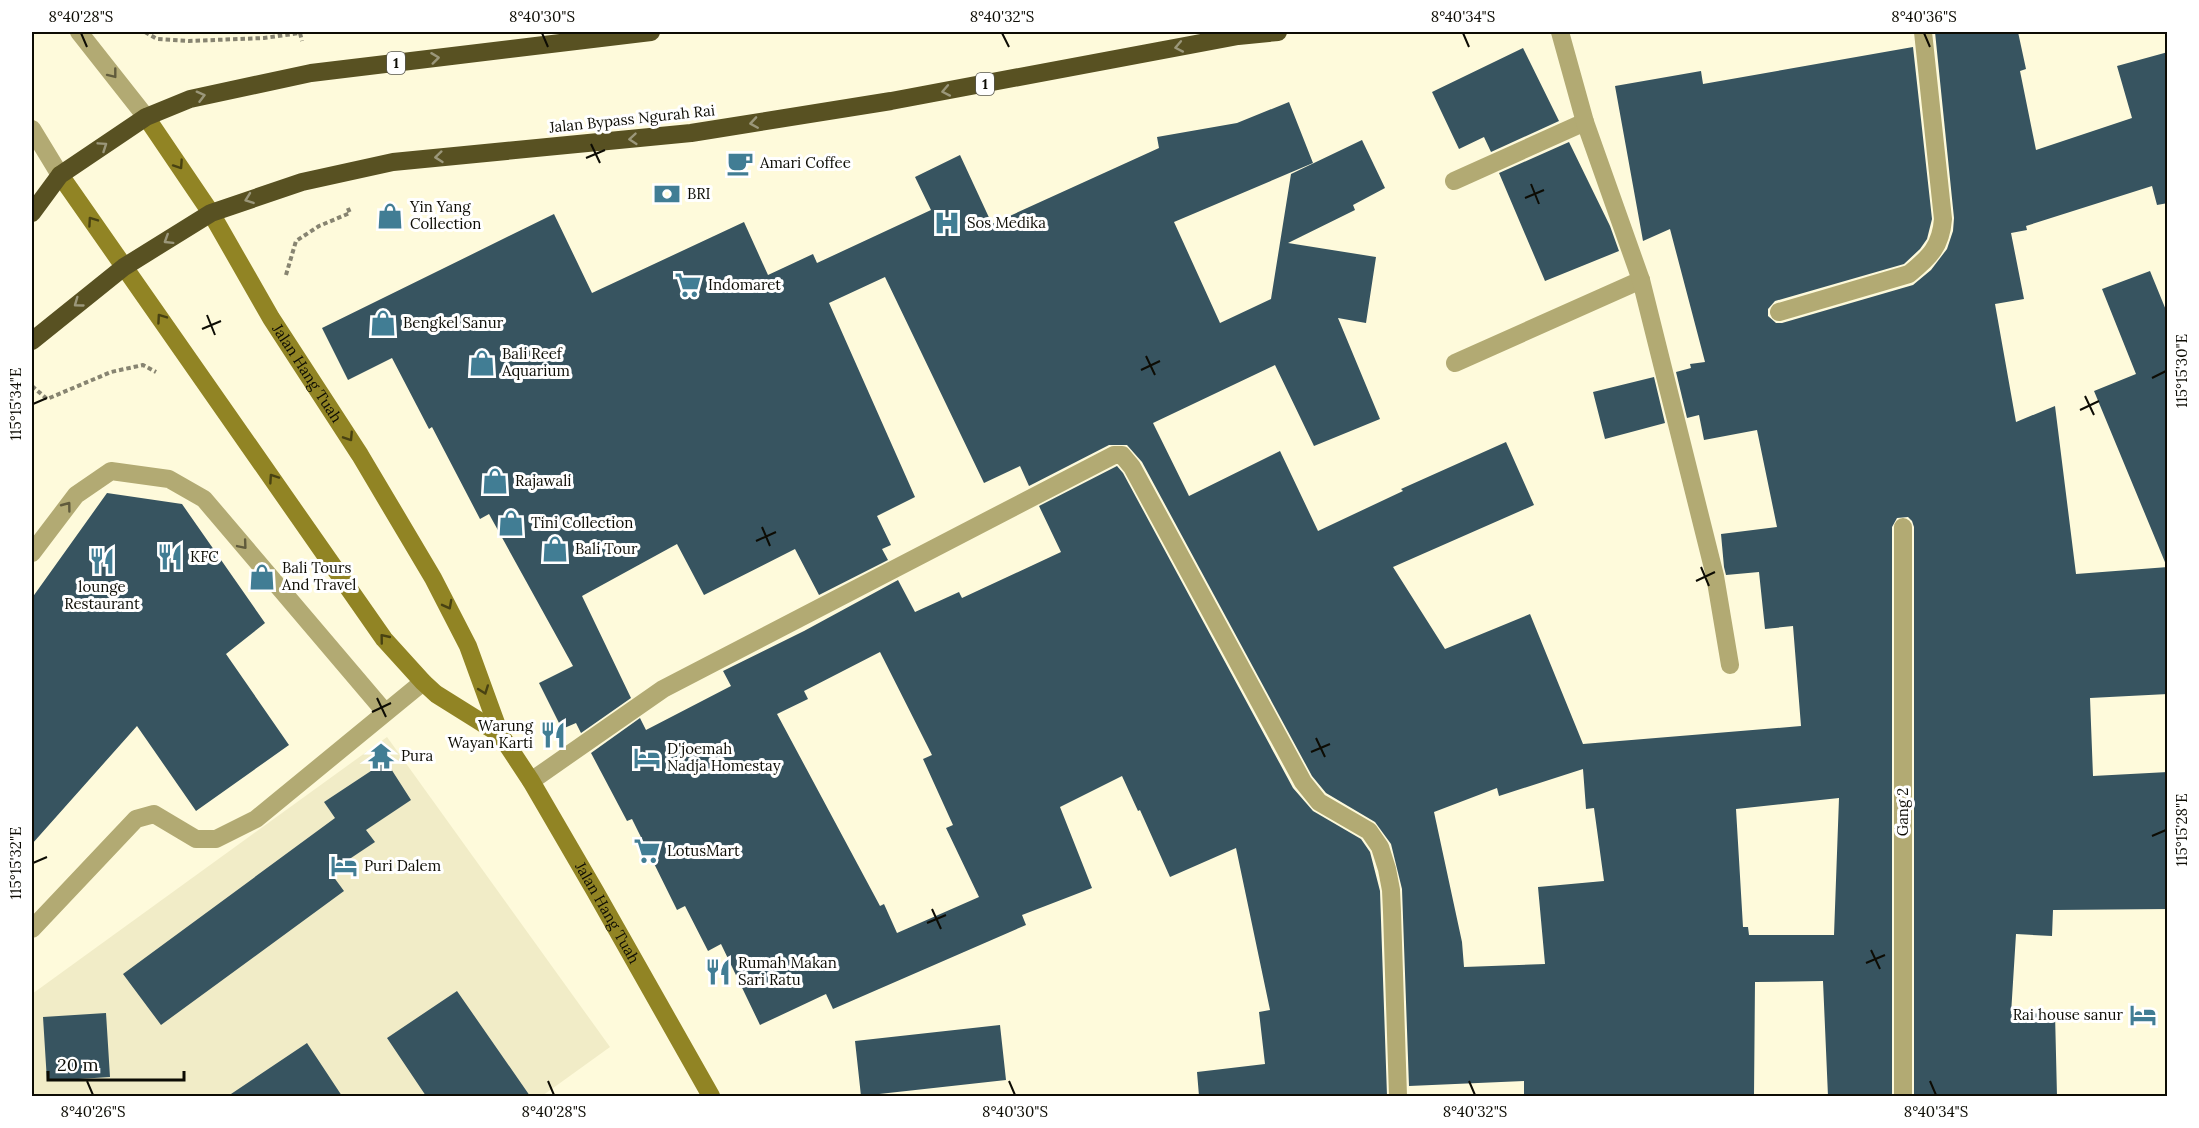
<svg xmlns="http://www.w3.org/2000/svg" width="2199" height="1128" font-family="Lora,serif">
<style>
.built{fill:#f1ecc7}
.building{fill:#375460;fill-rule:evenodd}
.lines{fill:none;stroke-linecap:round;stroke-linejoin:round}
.path{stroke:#878471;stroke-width:4;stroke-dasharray:4.5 3;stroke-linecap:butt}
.lane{stroke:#b2aa73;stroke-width:18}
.street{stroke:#b2aa73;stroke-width:18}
.secondary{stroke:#918424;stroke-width:18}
.highway{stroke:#585122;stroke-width:18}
.oneway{stroke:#9b977a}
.oneway2{stroke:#605b3c}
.oneway3{stroke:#484212}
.ticks{fill:none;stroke:#0d0c04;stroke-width:2}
.labels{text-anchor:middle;stroke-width:6;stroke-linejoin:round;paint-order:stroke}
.shield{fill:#fff;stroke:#56554f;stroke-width:1.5}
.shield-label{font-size:14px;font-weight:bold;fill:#0d0c04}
.street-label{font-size:15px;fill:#0d0c04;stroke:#fff}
.poi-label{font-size:15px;fill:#0d0c04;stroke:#fff;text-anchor:start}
.neatline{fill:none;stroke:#0d0c04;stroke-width:2}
.ticks-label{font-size:15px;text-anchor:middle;fill:#0d0c04}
</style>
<rect width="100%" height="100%" fill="#fefadb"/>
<!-- built -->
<path class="built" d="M387 737 610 1047 542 1096H32V994Z"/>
<!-- building -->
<path class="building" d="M1935 32H2018L2026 69 2020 71 2036 150 2132 118 2117 66 2168 52V203L2157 205 2152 186 2026 226 2027 230 2011 233 2024 299 1995 304 2016 422 2055 406 2076 574 2168 567V694L2090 698 2093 776 2168 772V909L2053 910 2052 936 2016 934 2011 1014 2055 1013 2057 1096H1914V527L1912 521 1908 517 1897 518 1892 527V1096H1828L1823 981 1755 982 1754 1096H1524V1081L1409 1086 1402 889 1391 844 1375 822 1326 793 1312 776 1142 462 1127 445H1109L1029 486 1020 466 984 483 885 277 829 303 915 497 877 516 891 545 882 549 888 560 819 595 795 549 704 595 677 544 582 596 631 698 581 733 576 723 562 729 539 683 573 666 489 514 480 519 432 427 429 429 392 358 348 380 322 328 554 214 592 293 744 222 768 275 813 254 817 263 931 210 915 177 960 155 992 224 1159 148 1157 137 1237 123 1289 102 1313 163 1174 222 1220 323 1271 299 1291 174 1362 140 1385 188 1353 205 1355 210 1288 243 1376 257 1366 323 1338 318 1380 419 1314 446 1275 365 1153 423 1189 496 1280 451 1318 531 1403 491 1401 489 1506 442 1534 505 1393 567 1445 649 1530 614 1583 744 1801 726 1793 626 1765 629 1759 572 1726 575 1724 567 1721 534 1777 527 1757 430 1704 440 1699 415 1687 418 1676 372 1691 368 1690 364 1705 362 1670 229 1643 241 1615 86 1701 71 1703 84 1913 47 1932 219 1927 239 1920 249 1904 264 1775 301 1768 309V316L1776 323H1782L1913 285 1931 270 1947 249 1953 231 1954 218ZM1583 769 1586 809 1594 808 1604 881 1538 887 1545 964 1464 967 1462 942 1434 812 1497 788 1499 796ZM1839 798 1834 935H1749L1748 927H1743L1736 809Z
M1523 48 1559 121 1491 152 1484 137 1459 149 1432 92Z
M1569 142 1610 226 1619 251 1545 281 1499 173Z
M2150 271 2168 315 2167 567 2094 391 2136 374 2102 289Z
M1654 377 1665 423 1605 439 1593 392Z
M1117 466 1123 473 1293 788 1313 811 1361 839 1370 852 1380 891 1387 1096H1199L1197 1072 1265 1064 1259 1012 1270 1010 1236 848 1170 877 1140 810 1138 811 1122 776 1060 807 1092 888 1022 915 1026 925 833 1009 826 994 760 1025 721 944 708 951 685 906 677 910 632 819 627 821 591 753 640 718 646 730 731 686 723 671 804 631 898 580 915 612 959 592 962 598 1061 552 1039 506ZM880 652 932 755 923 759 953 825 946 828 979 897 897 933 884 904 880 906 777 714 808 699 804 691Z
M107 493 182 504 265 623 226 654 289 745 196 811 137 726 32 844V598Z
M386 761 411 800 366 830 375 842 330 872 344 891 161 1025 123 974 335 818 324 802Z
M457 991 530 1096H426L387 1038Z
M106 1013 110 1077 47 1081 43 1017Z
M1000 1025 1006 1080 861 1096 855 1041Z
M307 1043 342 1096H228Z"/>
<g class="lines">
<!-- path -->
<path class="path" d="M145 32 157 39 189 41 264 38 300 33 302 41
M286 275 296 241 319 226 350 213 347 206
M32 386 47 399 111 372 143 365 156 372"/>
<!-- lane -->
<path class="lane" d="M1454 181 1585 122
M1455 363 1641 280
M32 553 76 495 111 471 169 479 204 499 385 712
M32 929 136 819 154 814 196 839H216L256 819 423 682"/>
<!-- street -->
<path class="street" d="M79 32 146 117
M1560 32 1585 122 1641 280 1715 576 1730 665
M32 129 60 175
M1779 312 1909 274C1930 257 1941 246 1943 219L1923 32
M1903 527V1096
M531 781 663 689 1114 455H1122L1132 467 1303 782 1319 802 1369 831 1380 847 1387 869 1391 890 1392 912 1398 1096"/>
<!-- secondary -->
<g class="secondary">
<path id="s1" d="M146 117 211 213 271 318 360 455 433 578 468 646 500 734 531 781 595 891 711 1096"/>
<path d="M60 175 384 639 423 682 436 694 500 734"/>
</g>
<!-- highway -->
<path class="highway" d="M32 213 60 175 146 117 190 99 311 73 651 32
M32 341 124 267 211 213 302 182 393 162 691 133 891 101 1238 36 1278 32"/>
</g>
<!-- one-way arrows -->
<defs><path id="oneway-chevron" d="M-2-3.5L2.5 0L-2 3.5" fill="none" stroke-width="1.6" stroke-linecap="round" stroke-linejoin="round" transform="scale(1.5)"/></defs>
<g class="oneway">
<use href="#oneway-chevron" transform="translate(1179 47) rotate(169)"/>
<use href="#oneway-chevron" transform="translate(435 58) rotate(-7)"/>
<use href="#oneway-chevron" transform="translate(946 91) rotate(169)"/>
<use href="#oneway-chevron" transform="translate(201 96) rotate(-15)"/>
<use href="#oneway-chevron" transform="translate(754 123) rotate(171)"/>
<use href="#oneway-chevron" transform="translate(633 139) rotate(175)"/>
<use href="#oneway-chevron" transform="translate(103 146) rotate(-34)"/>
<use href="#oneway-chevron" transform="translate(439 157) rotate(174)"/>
<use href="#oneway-chevron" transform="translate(249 199) rotate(160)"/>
<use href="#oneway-chevron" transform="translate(168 240) rotate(148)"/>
<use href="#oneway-chevron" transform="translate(78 303) rotate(144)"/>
</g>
<g class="oneway2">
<use href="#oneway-chevron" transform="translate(113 74) rotate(52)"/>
<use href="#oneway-chevron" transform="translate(67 506) rotate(-53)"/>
<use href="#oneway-chevron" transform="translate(243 545) rotate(50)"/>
</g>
<g class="oneway3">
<use href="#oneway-chevron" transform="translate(179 165) rotate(56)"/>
<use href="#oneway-chevron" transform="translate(92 221) rotate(-125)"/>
<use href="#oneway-chevron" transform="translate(161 318) rotate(-125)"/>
<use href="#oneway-chevron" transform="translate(349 437) rotate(57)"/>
<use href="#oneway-chevron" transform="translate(273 478) rotate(-124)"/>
<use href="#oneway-chevron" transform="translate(448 605) rotate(62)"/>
<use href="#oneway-chevron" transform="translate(384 638) rotate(-129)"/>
<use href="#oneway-chevron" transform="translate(484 690) rotate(70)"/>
</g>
<!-- ticks -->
<path class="ticks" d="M81 33 87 47M542 33 548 47M1002 33 1009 47M1463 33 1469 47M1924 33 1930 47M591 144 600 163M586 158 605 150M1531 184 1539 204M1525 198 1544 190M207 315 215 335M202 329 221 321M1146 356 1155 375M1141 370 1160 361M2152 378 2166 371M2085 396 2094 415M33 404 47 398M2080 410 2099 401M762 527 770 546M756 541 776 532M1701 567 1709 586M1696 581 1715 572M377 698 386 717M372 712 391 703M1316 738 1325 757M1311 752 1330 744M2152 836 2166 830M33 863 47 857M932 909 941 929M927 923 946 915M1871 950 1880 969M1866 963 1885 955M87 1081 93 1095M548 1081 554 1095M1009 1081 1015 1095M1469 1081 1475 1095M1930 1081 1936 1095"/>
<!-- icons -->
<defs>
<g id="cafe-bare" transform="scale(2.07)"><path d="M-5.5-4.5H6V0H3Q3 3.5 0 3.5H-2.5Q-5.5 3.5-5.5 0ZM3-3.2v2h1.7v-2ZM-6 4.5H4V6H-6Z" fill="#417d94" stroke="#fff" stroke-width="2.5" paint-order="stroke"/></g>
<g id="bank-bare" transform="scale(2.07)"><path d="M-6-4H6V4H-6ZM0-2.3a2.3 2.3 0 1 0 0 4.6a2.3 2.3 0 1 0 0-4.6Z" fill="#417d94" stroke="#fff" stroke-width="2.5" paint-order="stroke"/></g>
<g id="shop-bare" transform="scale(2.07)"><path d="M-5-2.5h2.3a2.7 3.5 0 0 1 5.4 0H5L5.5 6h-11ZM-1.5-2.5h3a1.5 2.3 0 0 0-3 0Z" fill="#417d94" stroke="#fff" stroke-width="2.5" paint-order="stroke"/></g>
<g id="hospital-bare" transform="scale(2.07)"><path d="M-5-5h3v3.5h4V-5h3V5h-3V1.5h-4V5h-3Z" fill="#417d94" stroke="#fff" stroke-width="2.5" paint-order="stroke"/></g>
<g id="supermarket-bare" transform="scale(2.07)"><path d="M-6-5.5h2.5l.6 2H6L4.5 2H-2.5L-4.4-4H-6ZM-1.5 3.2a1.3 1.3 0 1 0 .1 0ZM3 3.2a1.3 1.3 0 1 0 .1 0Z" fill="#417d94" stroke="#fff" stroke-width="2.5" paint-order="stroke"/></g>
<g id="restaurant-bare" transform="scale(2.07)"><path d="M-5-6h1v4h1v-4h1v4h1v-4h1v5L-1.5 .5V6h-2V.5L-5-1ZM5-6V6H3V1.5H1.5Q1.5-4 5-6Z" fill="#417d94" stroke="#fff" stroke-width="2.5" paint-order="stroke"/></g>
<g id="temple-bare" transform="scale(2.07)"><path d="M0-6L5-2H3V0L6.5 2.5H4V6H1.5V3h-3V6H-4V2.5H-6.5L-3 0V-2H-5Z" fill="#417d94" stroke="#fff" stroke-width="2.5" paint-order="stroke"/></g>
<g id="hotel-bare" transform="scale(2.07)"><path d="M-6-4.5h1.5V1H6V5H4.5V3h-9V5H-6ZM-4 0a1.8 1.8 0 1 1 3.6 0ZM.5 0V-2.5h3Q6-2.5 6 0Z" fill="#417d94" stroke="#fff" stroke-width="2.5" paint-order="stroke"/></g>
</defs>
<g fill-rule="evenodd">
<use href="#cafe-bare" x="740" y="163"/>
<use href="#bank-bare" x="667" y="194"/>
<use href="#shop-bare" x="390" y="216"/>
<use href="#hospital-bare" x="947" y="223"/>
<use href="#supermarket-bare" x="688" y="285"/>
<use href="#shop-bare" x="383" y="323"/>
<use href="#shop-bare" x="482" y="363"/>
<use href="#shop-bare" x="495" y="481"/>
<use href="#shop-bare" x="511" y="523"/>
<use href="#shop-bare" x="555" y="549"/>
<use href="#restaurant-bare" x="170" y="557"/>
<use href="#restaurant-bare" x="102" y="561"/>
<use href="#shop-bare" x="262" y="577"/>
<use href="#restaurant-bare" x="553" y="735"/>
<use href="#temple-bare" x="381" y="756"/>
<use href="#hotel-bare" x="647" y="758"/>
<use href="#supermarket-bare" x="647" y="851"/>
<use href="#hotel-bare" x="344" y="866"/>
<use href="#restaurant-bare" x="718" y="972"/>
<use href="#hotel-bare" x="2143" y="1015"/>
</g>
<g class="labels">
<!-- shield labels -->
<g class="shield">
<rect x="387" y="52" width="18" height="22" rx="4.5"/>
<rect x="976" y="73" width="18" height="22" rx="4.5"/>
</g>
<g class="shield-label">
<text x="396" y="68">1</text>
<text x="985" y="89">1</text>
</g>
<!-- street labels -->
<g class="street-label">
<text transform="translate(632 119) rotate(-6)" y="5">Jalan Bypass Ngurah Rai</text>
<text dy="5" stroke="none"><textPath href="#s1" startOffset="303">Jalan Hang Tuah</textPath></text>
<text transform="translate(1903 812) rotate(-90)" y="5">Gang 2</text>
<text dy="5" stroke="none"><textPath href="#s1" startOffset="922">Jalan Hang Tuah</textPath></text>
</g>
<!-- poi labels -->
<g class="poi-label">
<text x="760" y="168">Amari Coffee</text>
<text x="687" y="199">BRI</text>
<text x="410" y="212">Yin Yang<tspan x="410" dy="17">Collection</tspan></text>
<text x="967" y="228">Sos Medika</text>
<text x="708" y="290">Indomaret</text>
<text x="403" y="328">Bengkel Sanur</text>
<text x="502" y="359">Bali Reef<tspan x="502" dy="17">Aquarium</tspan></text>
<text x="515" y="486">Rajawali</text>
<text x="531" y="528">Tini Collection</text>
<text x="575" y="554">Bali Tour</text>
<text x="190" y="562">KFC</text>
<text x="282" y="573">Bali Tours<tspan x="282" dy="17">And Travel</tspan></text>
<text x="102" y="592" text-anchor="middle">lounge<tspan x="102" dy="17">Restaurant</tspan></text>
<text x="533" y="731" text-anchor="end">Warung<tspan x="533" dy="17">Wayan Karti</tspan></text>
<text x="667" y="754">D'joemah<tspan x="667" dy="17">Nadja Homestay</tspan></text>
<text x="401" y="761">Pura</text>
<text x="667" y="856">LotusMart</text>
<text x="364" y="871">Puri Dalem</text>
<text x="738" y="968">Rumah Makan<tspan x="738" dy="17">Sari Ratu</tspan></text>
<text x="2123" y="1020" text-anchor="end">Rai house sanur</text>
</g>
</g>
<!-- border -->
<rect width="2199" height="1128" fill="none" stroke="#ffffff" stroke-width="66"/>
<!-- scale -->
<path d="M48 1071v9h136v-9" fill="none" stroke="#0d0c04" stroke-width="3"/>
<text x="57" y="1071" font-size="18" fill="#0d0c04" stroke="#ffffff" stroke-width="4.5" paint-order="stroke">20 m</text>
<rect x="33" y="33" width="2133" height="1062" class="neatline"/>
<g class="ticks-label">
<text x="81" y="22">8°40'28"S</text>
<text x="542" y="22">8°40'30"S</text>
<text x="1002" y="22">8°40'32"S</text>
<text x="1463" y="22">8°40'34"S</text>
<text x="1924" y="22">8°40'36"S</text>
<text transform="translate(2182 371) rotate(-90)" y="5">115°15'30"E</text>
<text transform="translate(16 404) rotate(-90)" y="5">115°15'34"E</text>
<text transform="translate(2182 830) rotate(-90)" y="5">115°15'28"E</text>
<text transform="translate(16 863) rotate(-90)" y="5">115°15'32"E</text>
<text x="93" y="1117">8°40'26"S</text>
<text x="554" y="1117">8°40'28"S</text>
<text x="1015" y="1117">8°40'30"S</text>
<text x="1475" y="1117">8°40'32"S</text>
<text x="1936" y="1117">8°40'34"S</text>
</g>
</svg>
